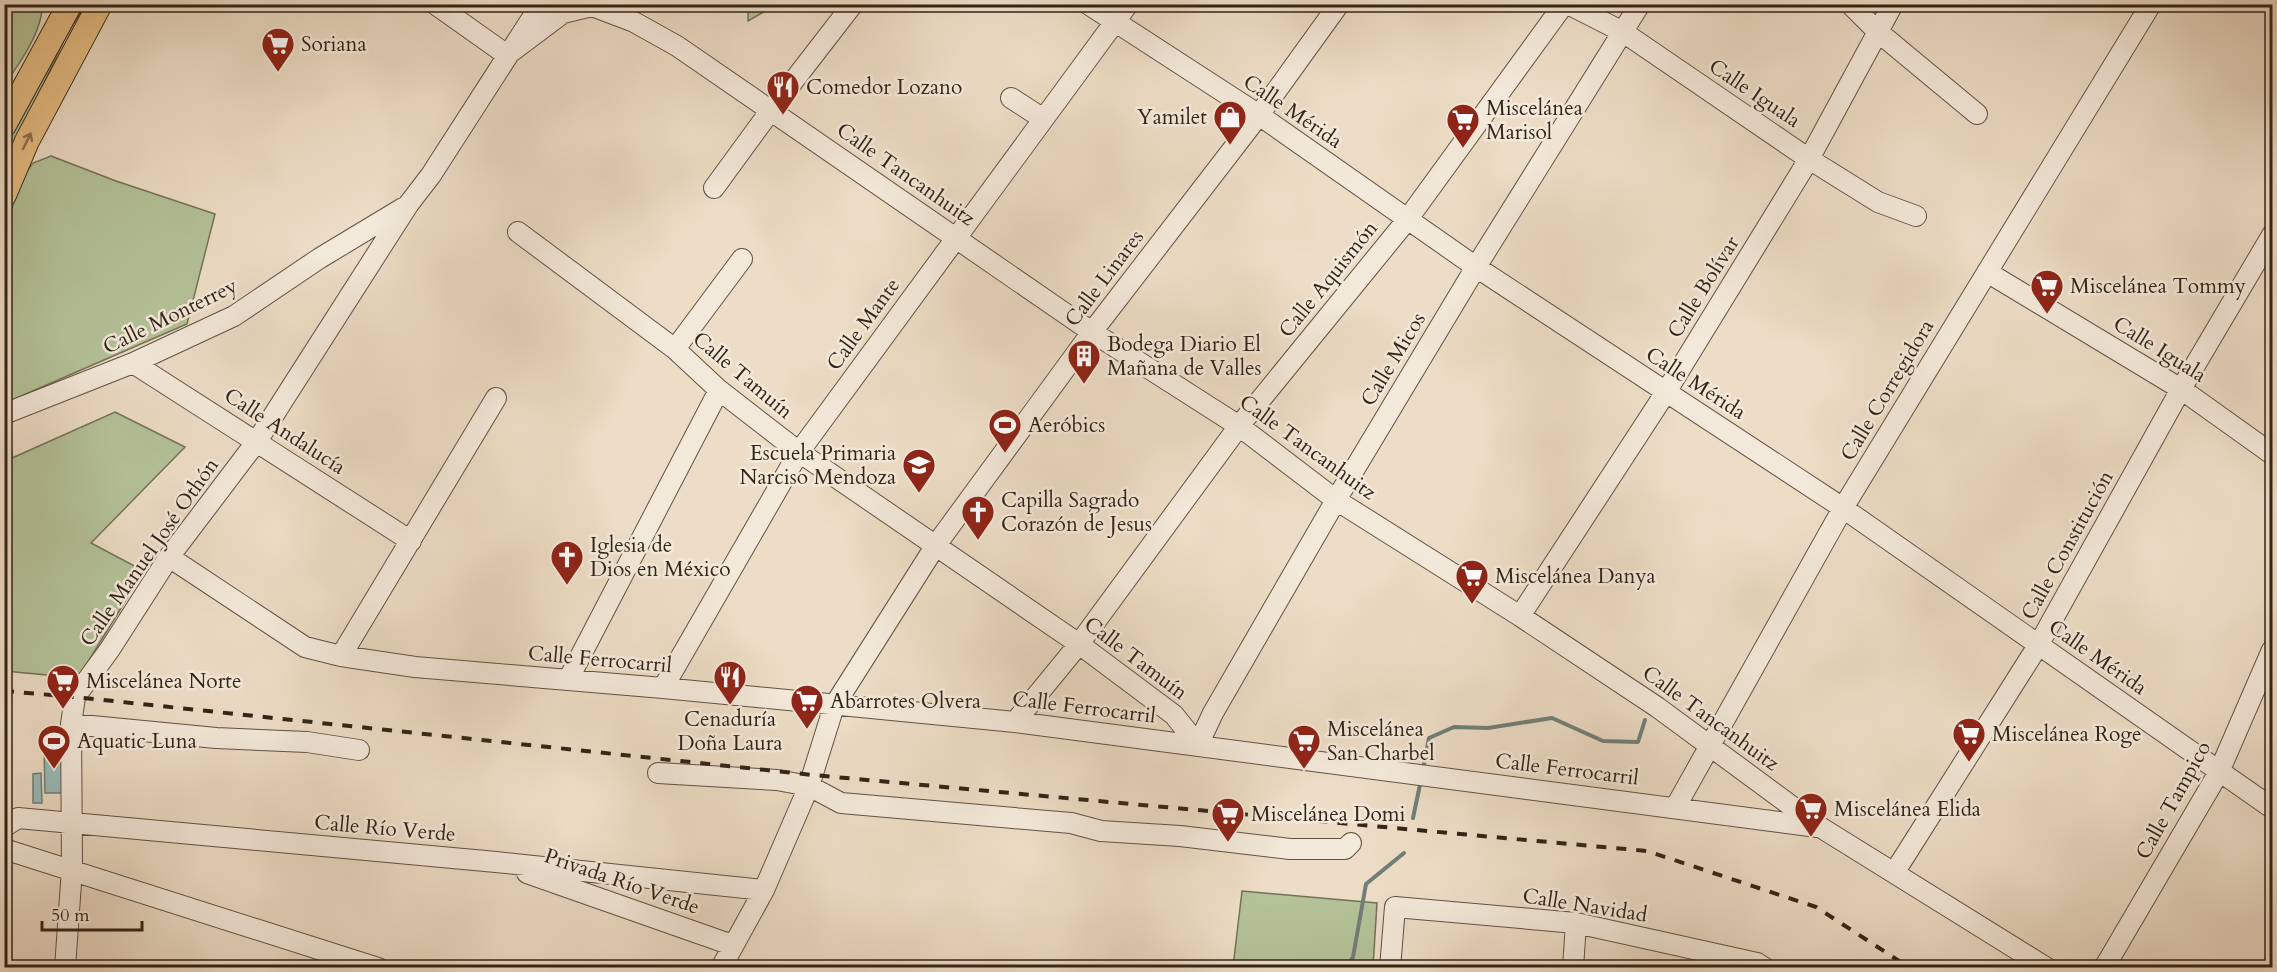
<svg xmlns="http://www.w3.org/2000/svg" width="2277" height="972" font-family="Cardo,serif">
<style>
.green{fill:#b4c298;stroke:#737358;stroke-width:1.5}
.water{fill:#9abbb9;stroke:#707f78;stroke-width:1.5}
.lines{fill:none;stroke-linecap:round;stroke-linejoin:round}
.stream{stroke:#707f78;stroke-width:4}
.minor-casing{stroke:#615243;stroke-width:22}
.major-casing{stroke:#322417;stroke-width:26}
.minor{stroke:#f3e9da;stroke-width:20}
.major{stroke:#e6be83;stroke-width:24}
.rail{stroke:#322417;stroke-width:4;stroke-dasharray:10 10;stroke-linecap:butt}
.oneway{stroke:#8c714d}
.labels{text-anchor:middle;stroke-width:5;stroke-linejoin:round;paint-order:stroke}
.poi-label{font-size:21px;fill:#322417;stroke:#f3e9da;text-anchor:start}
.street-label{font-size:21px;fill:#322417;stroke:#f3e9da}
</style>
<rect width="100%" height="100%" fill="#edddc6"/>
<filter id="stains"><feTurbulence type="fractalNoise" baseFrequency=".00333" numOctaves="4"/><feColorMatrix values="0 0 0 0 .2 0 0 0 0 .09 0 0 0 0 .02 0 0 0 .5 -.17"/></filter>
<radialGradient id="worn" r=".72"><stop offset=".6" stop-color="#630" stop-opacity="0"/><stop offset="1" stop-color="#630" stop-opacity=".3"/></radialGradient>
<!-- green -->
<path class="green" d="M5 4 42 5C43 30 20 63 5 84Z
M748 4H776V5L748 21Z
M85 5 66 36 5 166V143L43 66Z
M51 156 116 181 215 214 187 324 5 403 4 234 21 179 33 163Z
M115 412 185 447 91 543 144 571 78 678 5 671 4 427 10 424 12 458Z
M1242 891 1377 903 1373 967H1233Z"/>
<!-- water -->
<path class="water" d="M44 747H62L63 793H45Z
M41 773 42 803H33V774Z"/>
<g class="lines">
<!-- stream -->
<path class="stream" d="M1423 769 1429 738 1454 727 1488 728 1552 718 1603 741 1638 742 1645 720
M1413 818 1421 780
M1346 968 1353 957 1366 884 1404 853"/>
<!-- minor casing -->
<g class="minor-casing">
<path id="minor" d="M435 4 507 55
M1088 4 1259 115 1476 267 1843 508 2272 808
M1568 4 1623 32 1809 159 1878 202 1916 216
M1850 4 1877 31 1977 114
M507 55 563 13 592 6 634 22 677 46 1092 332 1239 426 1336 500 1520 616 1657 707 1820 827 2047 968
M1011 98 1042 118
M714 188 771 110 853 4
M518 232 675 349 719 390 799 452 1079 644 1174 715 1198 745 1213 713 1336 500 1476 267 1640 4
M1987 272 2181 389 2272 454
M675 349 742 259
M133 363 411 541
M4 414 133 363 234 316 320 258 403 208
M169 557 305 647 341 656 415 667 663 688 1015 722 1817 827
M1520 616 1666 392 1809 159 1893 4
M341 656 496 398
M568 680 719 390
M663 688 799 452 1128 4
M1015 722 1079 644 1239 426 1407 220 1564 4
M71 724 216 738 307 742 359 750
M658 773 777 780 809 786 841 803 1071 823 1101 831 1180 836 1290 849H1345L1351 843
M1675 808 1843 508 2151 4
M4 827 18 818 496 862 764 890
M4 849 378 968
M527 873 732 945
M1894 873 2039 644 2181 389 2272 235
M65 968 72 869 71 724 75 697 110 649 169 557 257 441 408 205 431 175 541 4
M721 968 764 890 809 786 834 706 936 545 1092 332 1259 115 1339 4
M1390 968 1395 907 1576 923 1757 963 1765 968
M1573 968 1576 923
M2104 968 2219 772 2272 650"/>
</g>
<!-- major casing -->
<g class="major-casing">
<path id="major" d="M4 125 70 4
M4 195 27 141 100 4"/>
</g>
<!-- minor -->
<use href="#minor" class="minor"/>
<!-- major -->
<use href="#major" class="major"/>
<!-- rail -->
<path class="rail" d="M4 691 75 697 813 775 1647 851 1816 907 1910 968"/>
</g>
<!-- one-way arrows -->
<defs><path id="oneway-shaft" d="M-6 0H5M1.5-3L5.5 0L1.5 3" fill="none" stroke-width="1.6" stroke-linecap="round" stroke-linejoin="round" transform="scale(1.5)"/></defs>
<use class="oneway" href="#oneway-shaft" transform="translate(27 141) rotate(-64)"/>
<!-- icons -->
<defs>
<g id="supermarket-pin" transform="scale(1.725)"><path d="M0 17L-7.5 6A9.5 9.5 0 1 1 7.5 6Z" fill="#8f2418" stroke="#f3e9da"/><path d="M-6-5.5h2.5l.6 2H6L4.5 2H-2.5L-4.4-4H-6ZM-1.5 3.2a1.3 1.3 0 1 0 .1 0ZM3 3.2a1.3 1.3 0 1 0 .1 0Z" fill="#fff"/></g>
<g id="restaurant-pin" transform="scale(1.725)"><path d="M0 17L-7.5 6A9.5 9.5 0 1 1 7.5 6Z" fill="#8f2418" stroke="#f3e9da"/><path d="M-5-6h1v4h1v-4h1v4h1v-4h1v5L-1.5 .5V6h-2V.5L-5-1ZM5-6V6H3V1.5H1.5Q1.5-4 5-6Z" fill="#fff"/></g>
<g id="shop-pin" transform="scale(1.725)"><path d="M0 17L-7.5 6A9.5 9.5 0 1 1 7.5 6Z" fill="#8f2418" stroke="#f3e9da"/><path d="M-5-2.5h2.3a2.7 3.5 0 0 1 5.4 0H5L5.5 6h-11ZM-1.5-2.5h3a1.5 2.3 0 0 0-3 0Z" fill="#fff"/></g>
<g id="building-pin" transform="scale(1.725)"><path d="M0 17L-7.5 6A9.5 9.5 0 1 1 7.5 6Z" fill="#8f2418" stroke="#f3e9da"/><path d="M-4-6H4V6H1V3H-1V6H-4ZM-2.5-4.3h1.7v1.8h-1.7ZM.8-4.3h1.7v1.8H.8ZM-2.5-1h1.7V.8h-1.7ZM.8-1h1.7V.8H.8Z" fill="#fff"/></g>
<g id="stadium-pin" transform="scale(1.725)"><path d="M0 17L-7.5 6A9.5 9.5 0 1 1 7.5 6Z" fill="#8f2418" stroke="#f3e9da"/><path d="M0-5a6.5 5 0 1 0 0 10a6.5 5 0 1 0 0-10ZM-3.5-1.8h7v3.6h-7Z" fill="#fff"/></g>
<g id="school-pin" transform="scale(1.725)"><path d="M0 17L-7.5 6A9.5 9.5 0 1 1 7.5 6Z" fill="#8f2418" stroke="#f3e9da"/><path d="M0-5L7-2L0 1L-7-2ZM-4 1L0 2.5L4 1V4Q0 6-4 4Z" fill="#fff"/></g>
<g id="church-pin" transform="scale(1.725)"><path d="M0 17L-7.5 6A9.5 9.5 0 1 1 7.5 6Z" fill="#8f2418" stroke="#f3e9da"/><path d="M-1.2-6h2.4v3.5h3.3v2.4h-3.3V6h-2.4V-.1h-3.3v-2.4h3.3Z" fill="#fff"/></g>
</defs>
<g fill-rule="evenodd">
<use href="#supermarket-pin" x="278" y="44"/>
<use href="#restaurant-pin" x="783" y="87"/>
<use href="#shop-pin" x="1230" y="117"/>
<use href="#supermarket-pin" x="1463" y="120"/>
<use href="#supermarket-pin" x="2047" y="286"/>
<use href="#building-pin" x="1084" y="356"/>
<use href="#stadium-pin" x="1005" y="425"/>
<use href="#school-pin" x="919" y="465"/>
<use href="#church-pin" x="978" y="512"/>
<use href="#church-pin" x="567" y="557"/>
<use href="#supermarket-pin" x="1472" y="576"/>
<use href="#restaurant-pin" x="730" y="677"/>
<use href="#supermarket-pin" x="63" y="681"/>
<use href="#supermarket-pin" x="807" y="701"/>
<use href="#supermarket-pin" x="1969" y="734"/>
<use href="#stadium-pin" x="54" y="741"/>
<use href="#supermarket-pin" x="1304" y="741"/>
<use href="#supermarket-pin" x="1811" y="809"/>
<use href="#supermarket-pin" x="1228" y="814"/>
</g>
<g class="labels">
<!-- poi labels -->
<g class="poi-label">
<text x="301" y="51">Soriana</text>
<text x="806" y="94">Comedor Lozano</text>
<text x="1486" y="115">Miscelánea<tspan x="1486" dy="24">Marisol</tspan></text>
<text x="1207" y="124" text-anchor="end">Yamilet</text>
<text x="2070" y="293">Miscelánea Tommy</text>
<text x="1107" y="351">Bodega Diario El<tspan x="1107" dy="24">Mañana de Valles</tspan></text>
<text x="1028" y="432">Aeróbics</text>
<text x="896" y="460" text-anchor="end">Escuela Primaria<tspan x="896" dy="24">Narciso Mendoza</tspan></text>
<text x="1001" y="507">Capilla Sagrado<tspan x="1001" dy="24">Corazón de Jesus</tspan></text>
<text x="590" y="552">Iglesia de<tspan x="590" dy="24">Dios en México</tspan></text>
<text x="1495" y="583">Miscelánea Danya</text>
<text x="86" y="688">Miscelánea Norte</text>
<text x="830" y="708">Abarrotes Olvera</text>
<text x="730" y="726" text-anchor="middle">Cenaduría<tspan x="730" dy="24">Doña Laura</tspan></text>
<text x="1327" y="736">Miscelánea<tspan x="1327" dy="24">San Charbel</tspan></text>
<text x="1992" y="741">Miscelánea Roge</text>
<text x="77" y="748">Aquatic Luna</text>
<text x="1834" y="816">Miscelánea Elida</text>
<text x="1251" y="821">Miscelánea Domi</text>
</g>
<!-- street labels -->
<g class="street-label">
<text transform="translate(1755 93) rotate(34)" y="7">Calle Iguala</text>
<text transform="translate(1293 111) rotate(34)" y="7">Calle Mérida</text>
<text transform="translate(906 174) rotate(35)" y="7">Calle Tancanhuitz</text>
<text transform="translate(1104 278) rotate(-53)" y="7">Calle Linares</text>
<text transform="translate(1328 279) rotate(-51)" y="7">Calle Aquismón</text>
<text transform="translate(1703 287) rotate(-58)" y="7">Calle Bolívar</text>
<text transform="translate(170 316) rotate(-26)" y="7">Calle Monterrey</text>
<text transform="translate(863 324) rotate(-54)" y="7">Calle Mante</text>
<text transform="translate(2160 349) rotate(32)" y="7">Calle Iguala</text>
<text transform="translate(1393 359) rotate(-59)" y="7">Calle Micos</text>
<text transform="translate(743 375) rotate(40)" y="7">Calle Tamuín</text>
<text transform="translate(1696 383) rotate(33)" y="7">Calle Mérida</text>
<text transform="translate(1887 390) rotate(-59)" y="7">Calle Corregidora</text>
<text transform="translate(285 431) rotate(33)" y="7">Calle Andalucía</text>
<text transform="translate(1308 447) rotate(36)" y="7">Calle Tancanhuitz</text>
<text transform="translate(2067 545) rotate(-61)" y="7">Calle Constitución</text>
<text transform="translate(149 552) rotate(-55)" y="7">Calle Manuel José Othón</text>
<text transform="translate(2098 657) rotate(35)" y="7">Calle Mérida</text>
<text transform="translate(1136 658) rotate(37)" y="7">Calle Tamuín</text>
<text transform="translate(600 659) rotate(5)" y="7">Calle Ferrocarril</text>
<text transform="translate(1084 707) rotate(7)" y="7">Calle Ferrocarril</text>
<text transform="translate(1711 718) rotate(36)" y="7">Calle Tancanhuitz</text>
<text transform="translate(1567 769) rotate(7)" y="7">Calle Ferrocarril</text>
<text transform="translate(2173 800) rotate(-61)" y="7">Calle Tampico</text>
<text transform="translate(385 828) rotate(5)" y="7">Calle Río Verde</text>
<text transform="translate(622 881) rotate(19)" y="7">Privada Río Verde</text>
<text transform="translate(1585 905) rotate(9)" y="7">Calle Navidad</text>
</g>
</g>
<!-- margin -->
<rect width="2277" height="972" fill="none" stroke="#edddc6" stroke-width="24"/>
<rect x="6" y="6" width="2265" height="960" fill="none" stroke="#322417" stroke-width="3"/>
<rect x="12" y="12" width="2253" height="948" fill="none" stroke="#322417" stroke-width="1.5"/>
<!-- scale -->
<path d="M42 921v9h100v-9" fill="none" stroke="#322417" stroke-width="3"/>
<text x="51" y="921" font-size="18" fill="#322417" stroke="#f3e9da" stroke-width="4.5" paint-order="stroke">50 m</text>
<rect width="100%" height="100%" filter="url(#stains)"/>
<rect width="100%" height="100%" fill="url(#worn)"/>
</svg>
